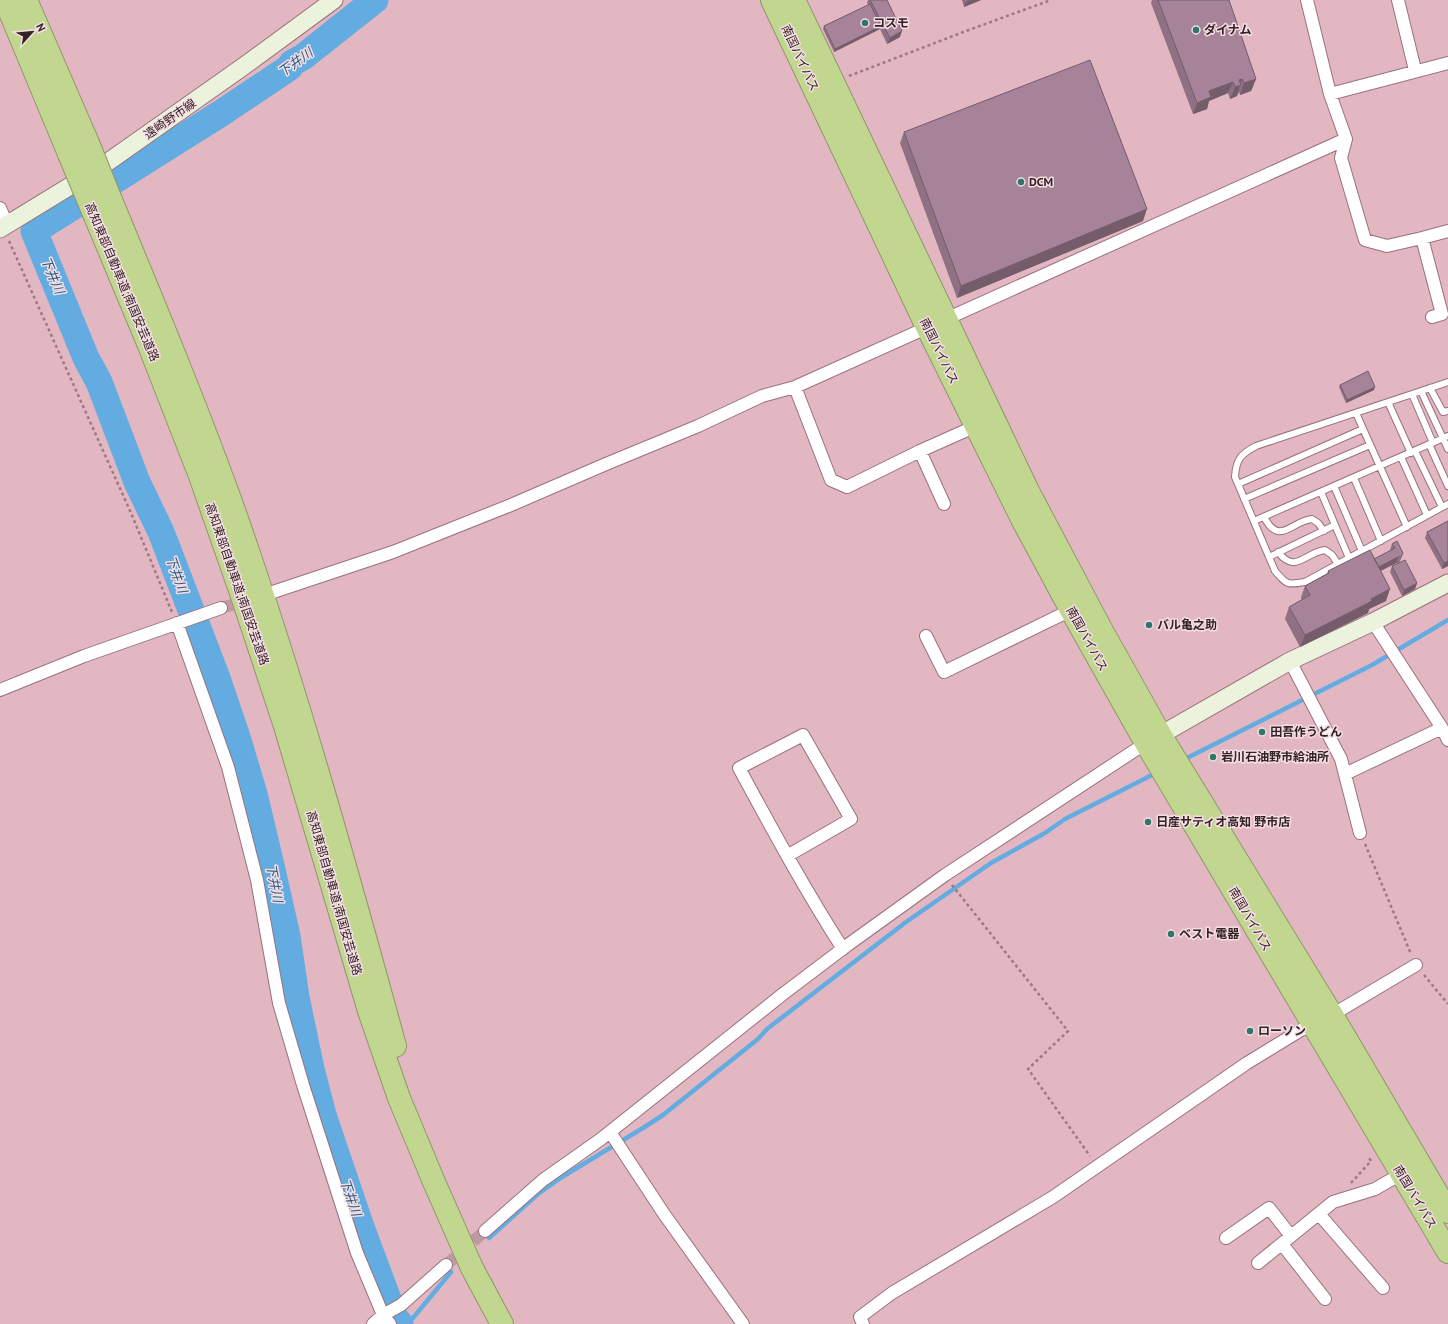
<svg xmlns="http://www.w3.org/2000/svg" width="1448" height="1324" font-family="'PT Sans','Noto Sans JP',sans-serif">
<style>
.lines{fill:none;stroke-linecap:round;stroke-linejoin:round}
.stream{stroke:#63ace1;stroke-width:4.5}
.river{stroke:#63ace1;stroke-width:27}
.street-tunnel{stroke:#c099a3;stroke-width:12;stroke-dasharray:12 6;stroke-linecap:butt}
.lane-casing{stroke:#99717b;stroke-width:8}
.street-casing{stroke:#99717b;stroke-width:14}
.secondary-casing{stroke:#99717b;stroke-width:19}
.highway-casing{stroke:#8f976a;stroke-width:24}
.path{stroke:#9b7a82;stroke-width:2.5;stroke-dasharray:3 3;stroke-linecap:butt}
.lane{stroke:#fff;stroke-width:6}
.street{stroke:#fff;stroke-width:12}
.secondary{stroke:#ecf3dd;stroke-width:17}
.highway{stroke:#c1d68f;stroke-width:22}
.highway-bridge-casing{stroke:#8f976a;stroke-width:24;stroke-linecap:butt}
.highway-bridge{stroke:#c1d68f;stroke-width:22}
.wall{fill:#8f7183}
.shaded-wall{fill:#745c6a}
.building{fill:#a68398;stroke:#745c6a}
.poi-dot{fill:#2f756b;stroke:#f5dee3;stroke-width:1.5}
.labels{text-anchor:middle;stroke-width:3;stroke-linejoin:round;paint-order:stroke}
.poi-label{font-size:12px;font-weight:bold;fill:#332226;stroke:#f5dee3;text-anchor:start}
.street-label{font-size:12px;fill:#332226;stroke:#f5dee3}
.water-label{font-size:13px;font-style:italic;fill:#265b80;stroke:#f5dee3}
</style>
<rect width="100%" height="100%" fill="#e3b7c2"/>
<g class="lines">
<!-- stream -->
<path class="stream" d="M1183 760 1372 665 1448 620
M489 1238 538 1194 562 1177 643 1128 663 1115 758 1039 767 1029 906 922 991 863 1045 833 1065 819 1156 773
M408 1324 451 1272"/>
<!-- river -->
<path class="river" d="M375 0 303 57 292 63 290 67 223 112 34 231 86 358 99 382 137 482 161 532 217 678 237 737 254 794 270 861 287 936 296 997 311 1069 323 1115 361 1227 395 1318 400 1324"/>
<!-- street-tunnel -->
<path class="street-tunnel" d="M221 608 249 600
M446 1265 485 1231"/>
<!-- lane casing -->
<g class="lane-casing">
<path id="lane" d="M1448 382 1256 446C1241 454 1236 459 1235 477L1275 571C1287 585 1287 585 1305 582L1448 504
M1430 388 1443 412 1448 411
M1421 391 1448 449
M1412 394 1433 443
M1388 402 1411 453
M1356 413 1407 527
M1429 444 1448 486
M1415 451 1442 507
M1401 457 1427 515
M1354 478 1381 541
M1238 484 1363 429
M1334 486 1362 551
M1321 492 1349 558
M1244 499 1370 445
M1264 517C1280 547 1291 521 1312 519L1318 523 1324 531
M1254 521 1448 436
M1278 552C1296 575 1305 552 1325 550L1332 555 1338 564
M1269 557 1335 525"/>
</g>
<!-- street casing -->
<g class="street-casing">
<path id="street" d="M1398 0 1415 70
M1330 94 1448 63
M1346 139 1341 158 1365 240 1387 246 1422 238 1448 231
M0 208 7 224
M1422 238 1442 314 1432 317
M795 387 831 480 847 487 920 451 976 426
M920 451 944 504
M273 592 393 552 511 505 606 464 698 426 762 396 795 387 1346 139 1330 94 1307 0
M177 623 228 767 257 880 279 1003 303 1085 357 1253 383 1315 390 1324
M926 636 944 672 1071 610
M1290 661 1341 759 1360 833
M0 690 84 656 221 608
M1442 728 1448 740
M1345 774 1442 728 1373 622
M787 856 851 819 803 735 739 768C772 829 805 890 843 949
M610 1132 664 1214 743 1324
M1319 1214 1383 1288
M485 1231 543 1180 601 1139 783 994 849 944 945 875 1146 743
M1226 1238 1269 1208 1291 1236
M1282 1244 1325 1299
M1258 1263 1333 1202 1375 1189 1401 1174
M373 1324 383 1315 401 1305 446 1265
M863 1324 860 1317 892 1293 1053 1197 1247 1063 1301 1030 1332 1015 1416 965"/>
</g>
<!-- secondary casing -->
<g class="secondary-casing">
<path id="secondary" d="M0 229 98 169 244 66 334 0
M1150 741 1290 661 1373 622 1448 583"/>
</g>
<!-- highway casing -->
<g class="highway-casing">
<path id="highway" d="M5 0 69 154
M26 0 88 143
M772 0 927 327 1022 519 1071 610 1146 743 1448 1252
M794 0 1028 491 1101 629 1161 736 1332 1015 1448 1212
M111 200C154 304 197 407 235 513 296 688 346 867 395 1046
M92 209 148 343 200 476 241 593 285 726 369 1011 399 1098 434 1182 472 1268 502 1324"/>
</g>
<!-- path -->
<path class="path" d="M849 76 966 31 1051 0
M9 241 131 513 172 612
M1365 844 1411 954
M952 885 1068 1031 1028 1069 1090 1156
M1424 975 1448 1004
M1351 1183 1371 1161 1368 1156"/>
<!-- lane -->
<use href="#lane" class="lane"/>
<!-- street -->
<use href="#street" class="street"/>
<!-- secondary -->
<use href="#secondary" class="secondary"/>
<!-- highway -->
<use href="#highway" class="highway"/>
<!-- highway-bridge casing -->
<g class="highway-bridge-casing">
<path id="highway-bridge" d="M88 143 111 200
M69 154 92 209"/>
</g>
<!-- highway-bridge -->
<use href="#highway-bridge" class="highway-bridge"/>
</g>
<!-- wall -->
<path class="wall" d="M868 0H887L900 37 887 44 880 29 834 52 823 29 824 26 868 5 867 3Z
M962 0H981L964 7Z
M1152 0H1229L1256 79 1251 91 1240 95 1239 92 1237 96 1230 99 1228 93 1209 101 1207 109 1193 114 1151 3Z
M904 132 1143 221 957 298 900 143Z
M1340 385 1374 390 1346 403 1339 387Z
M1448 521V566L1442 569 1425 538 1427 532Z
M1392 544 1403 553 1401 559 1399 563 1417 583 1415 589 1402 596 1390 572 1392 566 1399 563H1396L1381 571 1386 601 1369 609 1368 613 1300 647 1285 619 1289 607 1302 600 1301 597 1305 586 1327 574 1328 571 1374 559 1391 551 1390 550Z"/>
<!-- shaded-wall -->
<path class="shaded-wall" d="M970 0H981L964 7 966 2Z
M881 26 880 29 834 52 835 49Z
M902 31 900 37 887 44 890 38Z
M1242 79 1237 96 1230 99 1235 87 1239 80Z
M1256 79 1251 91 1240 95 1244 83Z
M1233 82 1228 93 1209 101 1207 109 1193 114 1197 103 1209 91Z
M1147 209 1143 221 957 298 961 286Z
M1375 387 1374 390 1346 403 1347 400Z
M1398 557 1396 563 1372 575 1375 569Z
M1448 561V566L1442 569 1444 563Z
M1417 583 1415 589 1402 596 1404 590Z
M1390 589 1386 601 1369 609 1368 613 1300 647 1305 635Z"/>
<!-- building -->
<path class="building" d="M870 0H887L902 31 890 38Z
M1158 0H1229L1256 79 1244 83 1242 79 1239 80 1241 85 1235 87 1233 82 1209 91 1211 97 1197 103Z
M870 4 881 26 835 49 824 26Z
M1090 60 1147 209 961 286 904 132Z
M1368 371 1375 387 1347 400 1340 385Z
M1448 521V561L1444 563 1427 532Z
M1397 541 1403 553 1401 557H1398L1379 567 1374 559 1395 548 1392 544Z
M1370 550 1390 589 1371 599 1372 601 1305 635 1289 607 1310 595 1305 586 1329 573 1328 571Z
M1405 560 1417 583 1404 590 1392 566Z"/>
<!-- markers -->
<g class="poi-dot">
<circle cx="865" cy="23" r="4"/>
<circle cx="1196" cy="30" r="4"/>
<circle cx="1021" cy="182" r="4"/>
<circle cx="1149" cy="625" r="4"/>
<circle cx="1262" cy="732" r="4"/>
<circle cx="1213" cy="757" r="4"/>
<circle cx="1148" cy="822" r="4"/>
<circle cx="1171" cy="934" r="4"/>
<circle cx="1250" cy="1031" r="4"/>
</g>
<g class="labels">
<!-- poi labels -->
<g class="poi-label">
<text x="873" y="27">コスモ</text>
<text x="1204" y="34">ダイナム</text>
<text x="1029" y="186">DCM</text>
<text x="1157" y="629">バル亀之助</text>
<text x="1270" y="736">田吾作うどん</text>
<text x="1221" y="761">岩川石油野市給油所</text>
<text x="1156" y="826">日産サティオ高知 野市店</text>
<text x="1179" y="938">ベスト電器</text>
<text x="1258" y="1035">ローソン</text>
</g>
<!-- street labels -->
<g class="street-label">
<text transform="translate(800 58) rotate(65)" y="4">南国バイパス</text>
<text transform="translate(170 119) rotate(-35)" y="4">遠崎野市線</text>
<text transform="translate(122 282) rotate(67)" y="4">高知東部自動車道;南国安芸道路</text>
<text transform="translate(939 351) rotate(64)" y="4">南国バイパス</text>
<text transform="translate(237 584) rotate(71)" y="4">高知東部自動車道;南国安芸道路</text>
<text transform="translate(1087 639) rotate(61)" y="4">南国バイパス</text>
<text transform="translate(334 893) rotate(74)" y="4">高知東部自動車道;南国安芸道路</text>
<text transform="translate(1250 919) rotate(60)" y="4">南国バイパス</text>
<text transform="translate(1415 1197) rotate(59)" y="4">南国バイパス</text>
</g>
<!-- water labels -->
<g class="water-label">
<text transform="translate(295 62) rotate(-36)" y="5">下井川</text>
<text transform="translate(53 275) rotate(67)" y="5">下井川</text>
<text transform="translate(177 574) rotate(70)" y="5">下井川</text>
<text transform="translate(275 883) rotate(79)" y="5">下井川</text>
<text transform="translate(351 1197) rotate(71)" y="5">下井川</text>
</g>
</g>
<!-- north arrow -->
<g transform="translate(32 32) rotate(63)" stroke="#f5dee3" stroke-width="3" paint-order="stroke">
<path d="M0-3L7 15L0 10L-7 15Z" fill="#332226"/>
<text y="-6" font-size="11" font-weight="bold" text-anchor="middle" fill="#332226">N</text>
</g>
</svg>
